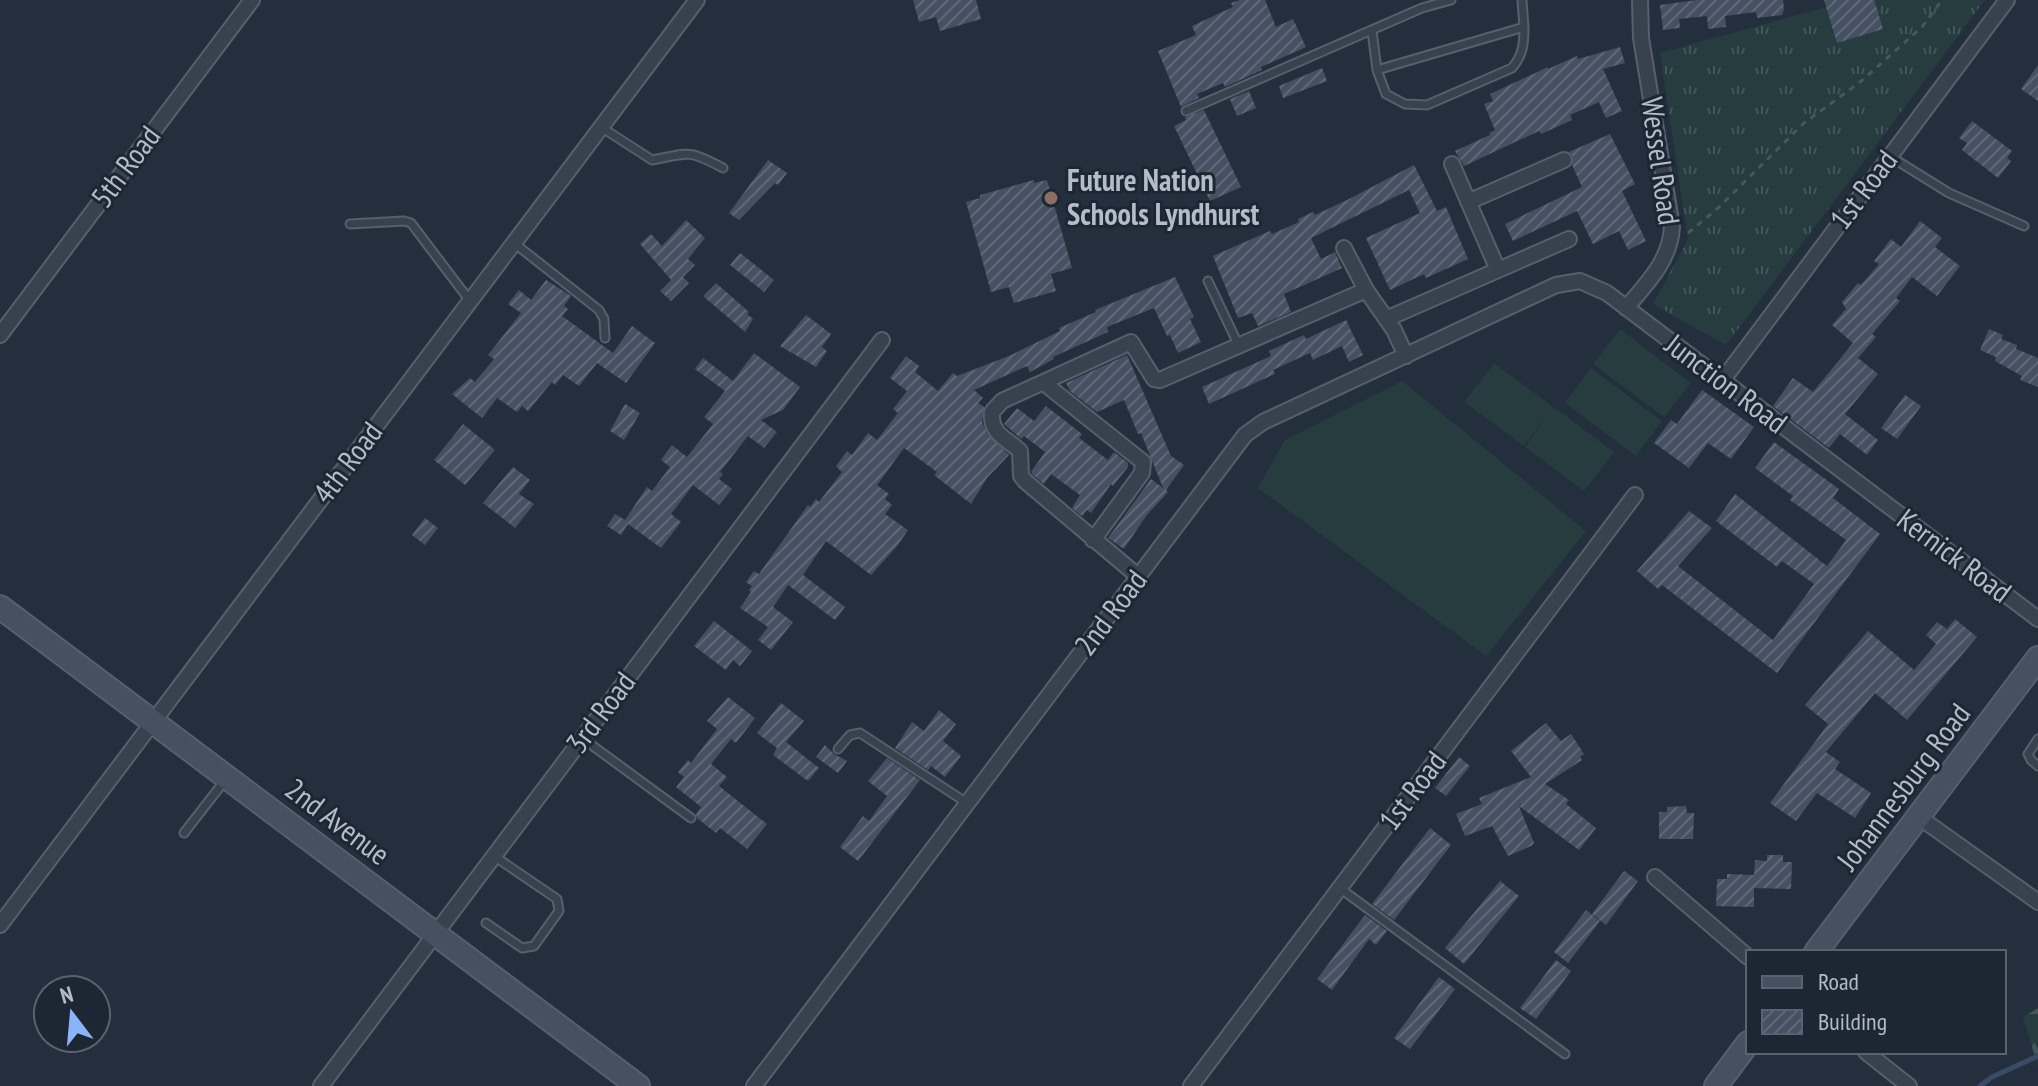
<svg xmlns="http://www.w3.org/2000/svg" width="2038" height="1086" font-family="'PT Sans Narrow',sans-serif">
<style>
.grass{fill:url(#grass-tufts)}
.forest{fill:url(#forest-firs)}
.pitch{fill:#263c3f}
.lines{fill:none;stroke-linecap:round;stroke-linejoin:round}
.stream{stroke:#394c67;stroke-width:5}
.building{fill:url(#building-hatch)}
.lane-casing{stroke:#565f6c;stroke-width:11}
.street-casing{stroke:#565f6c;stroke-width:18}
.secondary-casing{stroke:#565f6c;stroke-width:26}
.path{stroke:#44595c;stroke-width:3;stroke-dasharray:6 6;stroke-linecap:butt}
.lane{stroke:#38414e;stroke-width:7}
.street{stroke:#38414e;stroke-width:14}
.secondary{stroke:#465061;stroke-width:22}
.education-dot{fill:#8d6e63;stroke:#1d2633;stroke-width:3}
.labels{text-anchor:middle;stroke-width:6;stroke-linejoin:round;paint-order:stroke}
.street-label{font-size:30px;fill:#b4bcc9;stroke:#1d2633}
.poi-label{font-size:30px;font-weight:bold;fill:#b4bcc9;stroke:#1d2633;text-anchor:start}
</style>
<defs>
<pattern id="grass-tufts" width="24" height="20" patternUnits="userSpaceOnUse" patternTransform="scale(2)"><rect width="24" height="20" fill="#263c3f"/><path d="M3 7l-1-3M5 7V3M7 7l1-3M15 17l-1-3M17 17v-4M19 17l1-3" fill="none" stroke="#435659"/></pattern>
<pattern id="forest-firs" width="22" height="20" patternUnits="userSpaceOnUse" patternTransform="scale(2)"><rect width="22" height="20" fill="#263c3f"/><path d="M5 1l3.5 6h-7zM16 11l3.5 6h-7z" fill="#435659"/></pattern>
<pattern id="building-hatch" width="6" height="6" patternUnits="userSpaceOnUse" patternTransform="scale(2)"><rect width="6" height="6" fill="#455162"/><path d="M-1 1l2-2M0 6l6-6M5 7l2-2" fill="none" stroke="#5d6877"/></pattern>
</defs>
<rect width="100%" height="100%" fill="#242f3e"/>
<!-- grass -->
<path class="grass" d="M1852 0H1985L1726 345 1653 304 1688 239 1660 53Z"/>
<!-- forest -->
<path class="forest" d="M2038 1008V1067L2023 1017Z"/>
<!-- pitch -->
<path class="pitch" d="M1620 329 1691 383 1664 417 1593 364Z
M1494 363 1614 452 1584 491 1525 447 1552 409 1524 446 1464 402Z
M1591 368 1662 421 1636 456 1565 403Z
M1402 381 1586 531 1486 656 1258 488 1285 440Z"/>
<g class="lines">
<!-- stream -->
<path class="stream" d="M1980 1086 1992 1077 2038 1056"/>
</g>
<!-- building -->
<path class="building" d="M913 0H976L981 19 940 31 936 17 919 22Z
M1240 0H1265L1276 27 1293 19 1306 47 1261 67 1262 70 1225 87 1223 83 1197 94 1199 98 1181 107 1158 51 1196 35 1192 26 1233 7 1231 3Z
M1697 0H1783L1784 9 1782 15 1757 18 1756 12 1725 16 1726 27 1708 29 1707 16 1679 19 1680 28 1663 30 1660 5Z
M1824 0H1874L1883 29 1837 43Z
M1620 47 1625 63 1603 69 1622 111 1606 118 1599 102 1570 115 1572 120 1541 134 1539 131 1464 166 1455 151 1490 135 1489 133 1495 130 1484 104 1493 101 1490 94 1548 67V69L1577 56 1578 59Z
M2038 65V101L2021 89Z
M1322 68 1327 81 1283 98 1279 86Z
M1249 91 1256 108 1237 116 1230 99Z
M1204 110 1241 187 1210 201 1174 126 1186 120 1185 117Z
M1972 121 2012 151 2007 158 2011 161 1998 178 1962 150 1967 143 1959 138Z
M1610 134 1635 184 1622 191 1646 241 1628 250 1619 231 1593 244 1577 211 1513 241 1505 224 1582 187 1572 165 1573 157 1569 152Z
M768 160 787 173 778 185 775 183 739 220 729 213Z
M1414 165 1437 211 1446 207 1468 259 1426 278 1424 274 1390 290 1366 238 1420 213 1409 190 1311 238 1321 259 1335 252 1342 268 1284 294 1291 312 1258 326 1252 313 1238 318 1213 256 1270 231 1272 234 1299 222 1298 219 1313 212 1315 215 1347 200Z
M1034 180V183L1047 180 1072 268 1051 274 1056 291 1014 303 1009 287 991 292 966 202 980 198V195Z
M686 220 705 238 688 259 695 265 683 277 689 283 671 301 660 291 671 280 640 244 651 234 662 246Z
M1920 221 1942 238 1935 247 1960 266 1937 296 1912 277 1896 298 1900 301 1872 334 1876 337 1858 358 1878 374 1845 414 1878 440 1867 455 1840 434 1829 448 1773 406 1793 378 1813 392 1853 343 1832 325 1846 309 1842 302 1858 283 1861 285 1879 264 1874 261 1891 239 1901 247Z
M740 253 774 280 764 292 730 265Z
M1175 277 1194 317 1190 319 1201 342 1178 353 1170 335 1167 336 1154 308 1107 327 1108 332 1053 357 1054 359 1030 372 1027 366 974 390 983 398 978 403 984 407 982 422 988 435 1009 455 987 478 971 504 934 475 937 472 904 448 877 485 889 494 885 499 892 505 885 514 908 530 898 545 871 575 826 541 803 575 845 607 835 620 788 585 773 607 793 622 771 650 758 640 768 627 740 608 751 592 749 590 752 586 746 582 754 571 759 574 808 505 810 507 816 499 819 502 842 472 836 466 847 451 852 455 868 433 877 440 898 413 893 409 907 391 890 378 906 356 919 366 915 372 938 391 953 373 957 376 1009 356 1060 331 1059 328 1096 312 1095 310Z
M546 280 571 296 564 306 568 309 562 316 613 353 632 326 655 343 626 383 597 363 579 386 563 375 555 385 552 382 528 411 522 406 517 412 497 398 482 418 452 394 470 378 475 382 494 359 488 355 521 313 508 304 519 290 531 300Z
M716 283 749 312 747 314 753 319 745 332 703 296Z
M806 315 831 334 822 347 827 351 816 367 780 346Z
M1346 320 1363 355 1349 362 1342 346 1313 360 1310 353 1273 370 1275 374 1209 404 1202 387 1271 356 1269 351 1304 335 1306 339Z
M1989 329 2003 335 2001 339 2017 345 2016 349 2038 358V387L2020 380 2022 376 1995 361 1996 357 1980 350Z
M754 353 800 387 783 410 761 420 777 432 764 448 748 436 720 472 723 474 719 479 732 489 719 505 693 485 671 514 681 522 661 548 628 524 621 535 607 526 615 514 625 520 647 487 652 491 670 467 661 460 672 445 687 457 713 424 704 417 725 391 695 369 703 358 733 381Z
M1127 355 1171 456 1184 465 1166 490 1168 492 1146 516 1124 549 1108 538 1151 479 1163 488 1141 433 1138 434 1124 400 1097 412 1070 391 1066 383Z
M1702 390 1754 427 1731 459 1708 443 1689 468 1654 443 1671 420 1677 424Z
M1905 395 1921 406 1897 439 1881 428Z
M625 404 640 413 624 440 610 431Z
M1046 406 1082 434 1079 438 1108 460 1114 452 1128 463V467L1113 486 1111 484 1091 513 1087 510 1082 516 1072 508 1080 495 1051 474 1044 484 1032 474 1031 472 1045 452 1024 436 1021 439 1004 424 1017 408 1034 421Z
M463 424 495 450 465 485 434 460Z
M1774 442 1839 489 1833 498 1880 534 1777 673 1662 585 1658 589 1637 571 1689 511 1712 528 1678 566 1773 640 1814 584 1782 561 1777 567 1716 521 1735 494 1827 566 1846 540 1790 500 1793 496 1755 468Z
M513 467 530 480 519 494 534 504 515 528 483 503Z
M425 518 438 528 425 545 412 535Z
M1955 619 1977 637 1907 720 1875 693 1826 752 1840 762 1835 769 1871 793 1855 818 1817 793 1796 821 1770 803 1828 724 1805 705 1868 631 1914 670 1936 644 1926 635 1937 622 1947 629Z
M714 621 752 651 740 666 733 660 726 670 694 646Z
M728 697 755 718 736 743 731 739 711 764 727 777 719 786 767 824 747 849 720 828 716 833 697 818 696 814 701 807 676 787 684 777 678 772 688 760 691 763 717 729 707 721Z
M781 703 804 721 786 742 819 768 808 781 773 755 777 748 757 733Z
M939 710 956 724 943 741 961 756 945 777 931 766 928 770 895 748 912 722 924 731Z
M1546 723 1561 741 1571 734 1584 754 1580 757 1582 760 1545 784 1569 800 1566 804 1596 828 1579 850 1519 806 1534 843 1531 846 1508 856 1492 826 1465 836 1456 814 1482 804 1479 798 1531 777 1511 751Z
M825 745 834 754 847 761 838 773 816 757Z
M1459 757 1470 766 1446 796 1435 788Z
M887 758 920 780 858 861 840 847 863 816 869 821 887 796 868 781Z
M1686 806 1687 813H1694L1693 839H1659V812H1667V807Z
M1430 828 1451 845 1394 920 1372 904Z
M1767 855H1783V862H1792L1791 889 1754 888V907L1716 906 1717 879H1727V874L1754 875 1755 860 1767 861Z
M1624 871 1638 881 1606 925 1592 914Z
M1500 881 1519 896 1464 964 1445 948Z
M1586 910 1600 921 1568 963 1554 952Z
M1365 915 1387 931 1376 945 1369 939 1332 990 1317 979Z
M1556 960 1571 971 1536 1019 1520 1008Z
M1439 977 1455 989 1410 1049 1394 1038Z"/>
<g class="lines">
<!-- lane casing -->
<g class="lane-casing">
<path id="lane" d="M1372 31 1377 70 1524 27 1522 0
M1377 70 1386 94 1405 104 1427 105 1512 68C1523 55 1524 44 1524 27
M1186 111 1422 8 1451 0
M601 127 652 160C690 153 687 149 723 168
M1891 157 1949 193 2024 226
M350 224 404 221 411 223 470 301
M514 243 599 310 604 319 605 338
M1208 281 1238 344
M582 738 691 818
M2038 739 2028 754 2031 760 2038 766
M838 749 850 735 860 733 967 803
M184 833 226 779
M1341 889 1565 1054
M486 923 522 948 534 946 559 911 557 899 494 856"/>
</g>
<!-- street casing -->
<g class="street-casing">
<path id="street" d="M1452 164 1498 270
M1468 202 1564 160
M1344 248 1366 290
M1626 308C1647 283 1670 261 1672 227L1641 38 1640 0
M1386 319 1569 239
M0 335 252 0
M1722 381 2007 0
M1044 383 1143 462 1142 473 1093 540
M1139 577 1025 481 1021 476 1020 451C1006 438 990 434 992 412L1002 401 1131 342 1154 379 1160 380 1366 290 1394 330 1406 356
M1919 817 2038 902
M1655 877 1748 957
M0 925 697 0
M1866 1052 1909 1086
M321 1086 882 340
M754 1086 1245 435 1263 422 1556 285 1580 281 1607 293 2038 619
M1191 1086 1635 495"/>
</g>
<!-- secondary casing -->
<g class="secondary-casing">
<path id="secondary" d="M0 607 638 1086
M1816 952 2038 658
M1716 1086 1748 1043"/>
</g>
<!-- path -->
<path class="path" d="M1688 233 1717 209 1804 123 1859 83 1922 27 1942 0"/>
<!-- lane -->
<use href="#lane" class="lane"/>
<!-- street -->
<use href="#street" class="street"/>
<!-- secondary -->
<use href="#secondary" class="secondary"/>
</g>
<!-- markers -->
<circle class="education-dot" cx="1051" cy="198" r="8"/>
<g class="labels">
<!-- street labels -->
<g class="street-label">
<text transform="translate(1660 161) rotate(82)" y="10">Wessel Road</text>
<text transform="translate(126 167) rotate(-53)" y="10">5th Road</text>
<text transform="translate(1864 190) rotate(-53)" y="10">1st Road</text>
<text transform="translate(1726 384) rotate(37)" y="10">Junction Road</text>
<text transform="translate(348 463) rotate(-53)" y="10">4th Road</text>
<text transform="translate(1954 556) rotate(37)" y="10">Kernick Road</text>
<text transform="translate(1111 613) rotate(-53)" y="10">2nd Road</text>
<text transform="translate(601 713) rotate(-53)" y="10">3rd Road</text>
<text transform="translate(1904 787) rotate(-53)" y="10">Johannesburg Road</text>
<text transform="translate(1413 791) rotate(-53)" y="10">1st Road</text>
<text transform="translate(337 822) rotate(37)" y="10">2nd Avenue</text>
</g>
<!-- poi labels -->
<g class="poi-label">
<text x="1067" y="191">Future Nation<tspan x="1067" dy="34">Schools Lyndhurst</tspan></text>
</g>
</g>
<!-- legend -->
<rect x="1746" y="950" width="260" height="104" fill="#1d2633" stroke="#59626f" stroke-width="2"/>
<rect x="1762" y="976" width="40" height="12" fill="#465061" stroke="#59626f" stroke-width="2"/>
<text x="1818" y="990" font-size="24" fill="#b4bcc9">Road</text>
<rect x="1762" y="1010" width="40" height="24" fill="url(#building-hatch)" stroke="#59626f" stroke-width="2"/>
<text x="1818" y="1030" font-size="24" fill="#b4bcc9">Building</text>
<!-- north arrow -->
<g transform="translate(72 1014) rotate(344)"><circle r="38" fill="#1d2633" stroke="#59626f" stroke-width="2"/>
<path d="M0-6L14 30L0 20L-14 30Z" fill="#8ab4f8"/>
<text y="-12" font-size="22" font-weight="bold" text-anchor="middle" fill="#b4bcc9">N</text>
</g>
</svg>
